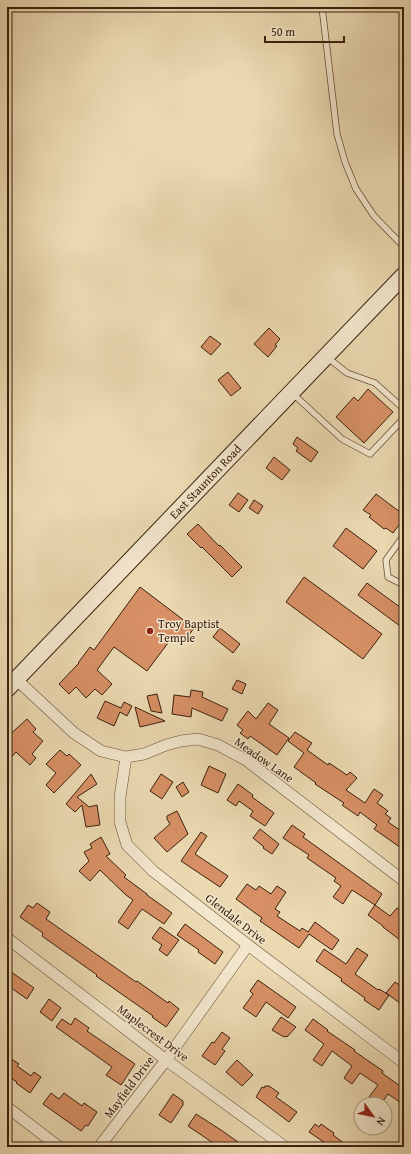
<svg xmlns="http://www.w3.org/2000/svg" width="411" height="1154" font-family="'Gentium Book Plus',serif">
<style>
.building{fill:#d79065;stroke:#3b200e}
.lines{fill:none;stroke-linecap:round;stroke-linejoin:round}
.lane-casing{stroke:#674e37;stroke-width:7}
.street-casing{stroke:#674e37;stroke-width:12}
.secondary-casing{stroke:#3b200e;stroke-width:18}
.lane{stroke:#f2e6cc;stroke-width:5.5}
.street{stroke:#f2e6cc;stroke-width:11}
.secondary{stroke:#f2e6cc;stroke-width:16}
.poi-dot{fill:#8f2418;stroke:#f2e6cc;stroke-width:1.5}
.labels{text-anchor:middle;stroke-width:3;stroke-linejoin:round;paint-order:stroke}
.street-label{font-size:12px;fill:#3b200e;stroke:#f2e6cc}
.poi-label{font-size:12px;fill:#3b200e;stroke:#f2e6cc;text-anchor:start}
</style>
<rect width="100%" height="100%" fill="#ebd9b1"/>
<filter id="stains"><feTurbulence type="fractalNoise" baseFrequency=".005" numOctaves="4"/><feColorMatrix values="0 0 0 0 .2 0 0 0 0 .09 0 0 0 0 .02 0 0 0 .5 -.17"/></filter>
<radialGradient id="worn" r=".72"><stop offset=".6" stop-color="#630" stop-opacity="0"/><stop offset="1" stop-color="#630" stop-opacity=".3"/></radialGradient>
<!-- building -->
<path class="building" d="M269 328 280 339 275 345 277 346 268 357 254 344Z
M210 336 221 344 211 355 201 347Z
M228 372 241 388 231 396 218 380Z
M368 389 393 412 364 443 336 417 354 397 358 401Z
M297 437 318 452 311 462 296 451 298 448 293 444Z
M274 457 290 470 282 480 266 468Z
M238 493 248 500 239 512 229 505Z
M376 494 404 515V518L393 533 386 528 384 529 369 517 371 515 363 510Z
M254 500 263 506 258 514 249 508Z
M198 524 219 546 220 545 242 567 232 577 202 547 201 548 187 534Z
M346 528 377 551 363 569 333 546Z
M304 577 382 634 363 659 286 602Z
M367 583 404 610V629L358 595Z
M140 587 194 628 184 642 174 635 147 671 114 647 97 670 112 684 102 695 95 689 86 698 76 687 69 694 59 684 79 663H78L90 647 94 650Z
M220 628 240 644 233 653 213 637Z
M237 680 246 684 242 694 232 689Z
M191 690 203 692 202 697 228 709 222 721 192 708 191 717 172 714 174 695 190 697Z
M157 694 162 713 151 711 147 696Z
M105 701 121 708 124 702 132 706 127 716 120 712 114 726 97 718Z
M268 703 278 710 269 724 289 738 277 755 250 736 248 739 240 733 243 730 237 725 248 711 256 719Z
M135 707 165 721 140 727Z
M27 719 36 729 33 732 43 741 32 754 36 758 30 765 16 752 7 762V737Z
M295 732 312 743 307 750 328 765 329 763 347 775 350 772 357 778 346 790 365 803 374 789 383 795 377 803 388 811 385 814 391 818 388 822 404 833V850L374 829 377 825 360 812 358 816 342 805 344 803 315 784 316 783 294 767 304 753 288 741Z
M60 750 67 756 69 754 81 765 54 793 46 785 56 773 46 764Z
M209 766 226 774 218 793 201 785Z
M91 774 97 784 77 797 89 807 97 805 100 825 86 827 82 805 75 812 66 804Z
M161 774 173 782 162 799 150 791Z
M183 782 189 792 182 797 176 787Z
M238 784 253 795 252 797 274 813 265 826 250 816 253 811 239 801 236 806 227 800Z
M177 811 188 834 167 852 154 838 170 824 167 819V816Z
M292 825 305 834 303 837 382 894 375 905 352 890 343 904 333 897 341 886 334 881 336 878 307 858 309 855 283 838Z
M260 829 279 844 272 854 263 848 264 847 253 838Z
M201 832 207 836 195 854 228 876 220 887 181 861Z
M101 837 110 854 106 856 126 875 124 877 147 894V895L172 913 164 924 142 909 128 929 118 922 133 900 126 895 100 870 90 881 79 871 89 861 84 852 92 848 90 844Z
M247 884 256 890 259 886 271 894 277 886 286 892 275 909 280 912 277 916 300 931 302 928 308 932 315 922 339 940 332 950 309 934 299 948 260 921 262 918 236 899Z
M37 903 50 912 46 919 136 982 137 981 168 1003 169 1001 179 1009 166 1027 152 1017 153 1016 96 976 97 975 42 936 43 933 20 917 28 905 33 908Z
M375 905 390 916 397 908 404 913V943L383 927V926L368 915Z
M185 924 223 952 215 964 198 952 199 950 177 935Z
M160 927 179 940 167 956 159 950 162 945 152 938Z
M357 948 368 955 355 974 378 990 379 989 389 995 379 1010 364 1000 365 998 341 981 342 979 316 961 324 949 346 964Z
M7 969 34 988 27 999 7 985Z
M258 980 296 1007 288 1018 266 1002 256 1017 243 1008 253 994 250 991Z
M395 982 404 988V1006L386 993Z
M49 999 61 1008 52 1021 40 1012Z
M281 1017 296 1027 287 1037 286 1036 284 1037 272 1030Z
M75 1018 89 1028 87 1031 135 1064 121 1085 106 1075 112 1067 56 1027 62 1019 71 1025Z
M313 1019 328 1030 327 1031 355 1050 354 1051 383 1071 382 1073 404 1089V1105L388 1094 381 1104H364L378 1085 360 1073 352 1084 344 1078 352 1066 332 1051 322 1066 313 1060 324 1044 305 1030Z
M222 1032 230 1038 222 1049 225 1051 215 1065 202 1056 212 1042 214 1043Z
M7 1056 19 1064 17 1066 31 1076 34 1072 41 1077 30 1093 16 1083 17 1082 7 1076Z
M237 1060 253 1075 242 1086 226 1072Z
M265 1086H269L279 1093 276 1097 297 1112 289 1122 256 1097 262 1087 264 1088Z
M51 1093 59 1099 64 1093 82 1106 84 1103 97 1112 88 1126 86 1125 81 1131 43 1104Z
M173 1094 183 1101V1105L171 1123 159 1115Z
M196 1114 221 1130 245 1147H219L188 1126Z
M315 1124 319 1127 321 1124 334 1133 333 1135 349 1147H331L309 1132Z"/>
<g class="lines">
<!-- lane casing -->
<g class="lane-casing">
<path id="lane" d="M322 7 337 134 345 162 356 189 374 216 404 247
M327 357 347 373 375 383 404 409
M292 393 342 439 370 454 404 418
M404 535 386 560 388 577 404 585"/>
</g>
<!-- street casing -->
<g class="street-casing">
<path id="street" d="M16 679 74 733 101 751 126 757 144 754 166 745 181 741 198 739 218 745 246 760 404 881
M126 757 120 797V822L127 845 153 871 248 945 404 1063
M7 938 166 1060 285 1147
M7 1107 59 1147
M99 1147 166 1060 248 945"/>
</g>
<!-- secondary casing -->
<g class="secondary-casing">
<g id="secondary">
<path id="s1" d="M7 689 404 275"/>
</g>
</g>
<!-- lane -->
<use href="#lane" class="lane"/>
<!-- street -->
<use href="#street" class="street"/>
<!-- secondary -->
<use href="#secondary" class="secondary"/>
</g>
<!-- markers -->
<circle class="poi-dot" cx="150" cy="631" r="4"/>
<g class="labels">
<!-- street labels -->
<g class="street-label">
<text dy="4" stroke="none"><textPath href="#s1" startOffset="287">East Staunton Road</textPath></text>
<text transform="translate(264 760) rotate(35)" y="4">Meadow Lane</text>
<text transform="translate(236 919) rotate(38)" y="4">Glendale Drive</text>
<text transform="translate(153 1033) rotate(37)" y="4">Maplecrest Drive</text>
<text transform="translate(129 1087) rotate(-53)" y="4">Mayfield Drive</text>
</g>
<!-- poi labels -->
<g class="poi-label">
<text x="158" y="628">Troy Baptist<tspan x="158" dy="14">Temple</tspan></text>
</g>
</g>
<!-- margin -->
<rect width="411" height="1154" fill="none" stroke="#ebd9b1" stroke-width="24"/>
<rect x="8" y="8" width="395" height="1138" fill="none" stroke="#3b200e" stroke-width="2"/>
<rect x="12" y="12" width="387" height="1130" fill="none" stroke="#3b200e"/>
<!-- north arrow -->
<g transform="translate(373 1116) rotate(123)"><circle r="19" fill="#f2e6cc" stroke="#a99780"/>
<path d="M0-3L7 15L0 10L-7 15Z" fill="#8f2418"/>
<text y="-6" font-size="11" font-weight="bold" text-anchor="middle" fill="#3b200e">N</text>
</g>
<!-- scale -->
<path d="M265 36v6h79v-6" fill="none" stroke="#3b200e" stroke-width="2"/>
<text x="271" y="36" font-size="12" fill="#3b200e" stroke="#f2e6cc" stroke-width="3" paint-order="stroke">50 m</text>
<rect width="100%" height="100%" filter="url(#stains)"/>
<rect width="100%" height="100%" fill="url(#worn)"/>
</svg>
